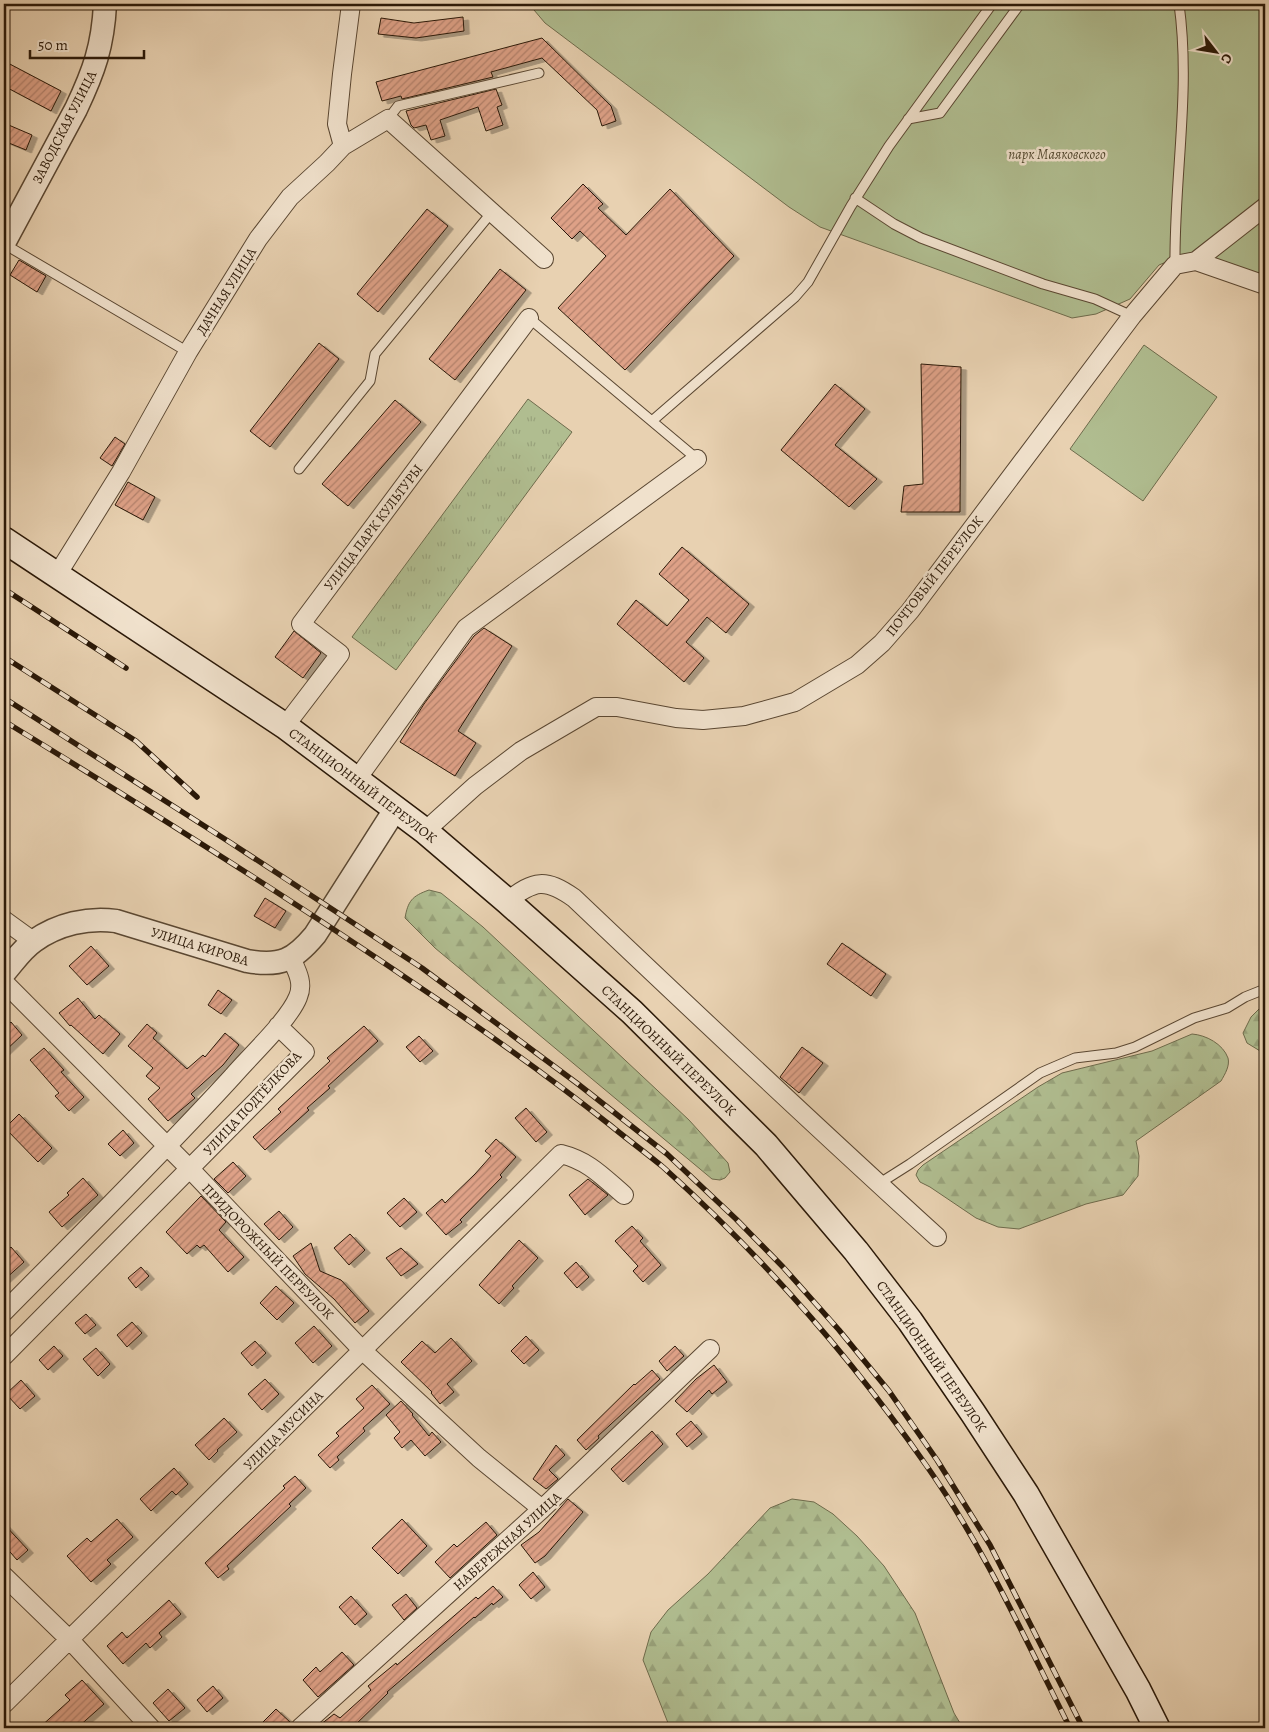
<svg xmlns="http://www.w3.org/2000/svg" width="1269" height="1732" font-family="Alegreya,serif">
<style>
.grass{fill:url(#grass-tufts);stroke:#6e6b4c}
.forest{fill:url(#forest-firs);stroke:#6e6b4c}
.park{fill:#b0bd90;stroke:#6e6b4c}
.building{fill:url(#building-hatch);stroke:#2b1908;filter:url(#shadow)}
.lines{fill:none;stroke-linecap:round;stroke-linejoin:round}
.service-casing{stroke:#5a4732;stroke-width:11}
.minor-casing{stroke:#5a4732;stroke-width:20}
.tertiary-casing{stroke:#5a4732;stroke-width:25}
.secondary-casing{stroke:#2b1908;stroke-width:28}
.service{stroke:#f0e1cc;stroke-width:9}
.minor{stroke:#f0e1cc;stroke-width:18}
.tertiary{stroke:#f0e1cc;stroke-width:22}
.secondary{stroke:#f0e1cc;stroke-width:25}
.rail-casing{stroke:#2b1908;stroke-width:5.5}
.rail{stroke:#f0e1cc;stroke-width:4;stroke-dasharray:11;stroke-linecap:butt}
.labels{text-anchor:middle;stroke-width:5;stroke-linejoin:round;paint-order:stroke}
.street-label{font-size:14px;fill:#2b1908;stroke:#f0e1cc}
.park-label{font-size:14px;font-style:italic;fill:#534a31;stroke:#f0e1cc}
</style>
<defs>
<pattern id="grass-tufts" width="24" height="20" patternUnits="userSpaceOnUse" patternTransform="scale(1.25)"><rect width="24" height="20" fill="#b0bd90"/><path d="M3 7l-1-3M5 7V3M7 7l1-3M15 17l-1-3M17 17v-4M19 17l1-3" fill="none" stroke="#98a27b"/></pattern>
<pattern id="forest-firs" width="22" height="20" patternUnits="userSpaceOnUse" patternTransform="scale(1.25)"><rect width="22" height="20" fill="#b0bd90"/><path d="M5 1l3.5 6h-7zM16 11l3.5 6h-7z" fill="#98a27b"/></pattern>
<pattern id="building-hatch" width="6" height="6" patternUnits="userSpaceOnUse" patternTransform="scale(1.25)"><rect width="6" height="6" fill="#dea187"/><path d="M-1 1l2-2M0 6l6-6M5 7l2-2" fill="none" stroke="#b4826c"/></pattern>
<filter id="shadow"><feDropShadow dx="5.5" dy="3" stdDeviation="0" flood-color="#0004"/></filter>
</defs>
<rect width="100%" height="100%" fill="#e8d1b1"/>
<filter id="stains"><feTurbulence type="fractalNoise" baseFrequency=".004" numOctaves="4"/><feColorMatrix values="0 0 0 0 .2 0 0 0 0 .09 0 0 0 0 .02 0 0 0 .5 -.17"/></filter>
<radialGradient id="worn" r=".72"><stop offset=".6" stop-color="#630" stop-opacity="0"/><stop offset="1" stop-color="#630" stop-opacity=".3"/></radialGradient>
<!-- grass -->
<path class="grass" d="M528 399 572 432 396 670 352 637Z"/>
<!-- forest -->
<path class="forest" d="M429 890 441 893 483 927 689 1120 728 1163 730 1172 725 1178 720 1180 712 1179 435 948 405 918C408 901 412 896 429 890Z
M1265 1003V1054L1247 1043 1243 1033 1251 1017Z
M1192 1034C1206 1035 1223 1044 1228 1058 1230 1066 1225 1074 1221 1081L1136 1141 1139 1156 1138 1176 1123 1195 1086 1204 1019 1229 998 1227 976 1218 930 1187 920 1182 916 1175 918 1170 923 1165 1038 1087 1062 1073 1152 1051Z
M792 1499 814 1502 833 1514 857 1536 884 1566 915 1613 954 1713 963 1728H670L643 1660 651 1632 668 1610 708 1574 770 1508Z"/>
<!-- park -->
<path class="park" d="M531 4H1265V277L1223 263 1185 254 1159 265 1130 299 1096 314 1072 318 820 227 789 207 545 23 534 10Z
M1144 345 1217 397 1143 501 1070 449Z"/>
<!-- building -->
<path class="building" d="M463 17 464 31 416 38 378 34 381 18 414 23Z
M542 38 611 106 616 121 602 126 597 110 542 58 491 72 493 77 402 99 401 96 382 101 376 82Z
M4 61 61 91 51 111 4 86Z
M496 89 502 105 497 107 503 125 486 131 478 107 440 120 445 136 431 140 426 125 414 128 411 125 406 111Z
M4 123 32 135 26 150 4 141Z
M583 184 603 204 598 208 626 235 670 189 734 256 625 370 558 308 606 256 580 231 572 239 551 218Z
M427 209 448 226 378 312 357 294Z
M19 260 46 276 37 292 10 275Z
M500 269 526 290 455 380 429 359Z
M319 343 339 359 270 447 250 431Z
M921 364 961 367 960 512H901L904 486 923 484Z
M835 384 865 409 835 445 877 479 849 507 781 450Z
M395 400 421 422 348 506 322 484Z
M115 437 125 444 112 466 100 458Z
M128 482 155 497 143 520 115 505Z
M682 547 749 604 726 633 707 617 686 642 704 658 684 682 617 624 636 600 667 626 689 600 659 574Z
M484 628 512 646 458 731 476 743 455 776 400 742 424 704 474 636Z
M294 631 321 653 303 678 275 657Z
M265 898 286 911 275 928 254 916Z
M842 943 886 974 871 996 827 964Z
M91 946 109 966 87 985 69 966Z
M218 990 232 1000 221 1014 208 1005Z
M78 998 95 1019 99 1015 120 1034 103 1054 71 1025 70 1026 59 1013Z
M11 1022 22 1035 4 1052V1028Z
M147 1024 157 1033 153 1038 187 1069 203 1055 205 1057 225 1033 239 1045 223 1065 191 1094 195 1098 168 1121 148 1099 160 1088 146 1076 153 1068 128 1046Z
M364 1026 378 1041 328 1086 330 1088 307 1108 309 1110 265 1150 253 1137 281 1112 278 1109 330 1061 327 1058Z
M419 1036 433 1051 420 1062 406 1047Z
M802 1047 823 1063 799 1093 780 1077Z
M44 1048 64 1070 61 1072 84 1097 69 1111 55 1096 59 1093 30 1060Z
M526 1108 547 1132 536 1142 515 1118Z
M19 1114 52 1148 38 1162 5 1128Z
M123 1130 134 1143 120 1156 108 1144Z
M496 1139 516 1157 500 1175 502 1177 460 1220 462 1222 446 1235 426 1213 442 1199 445 1203 475 1174 491 1156 485 1151Z
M233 1162 246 1176 228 1193 214 1179Z
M83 1178 98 1195 62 1227 49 1212 69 1195 67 1193Z
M588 1179 608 1195 585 1215 569 1195Z
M201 1196 226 1222 219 1230 244 1257 228 1272 204 1245 200 1248 197 1245 187 1254 166 1232Z
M404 1198 417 1212 400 1227 387 1213Z
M279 1211 293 1227 279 1240 264 1224Z
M632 1226 643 1238 640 1241 661 1265 643 1282 633 1271 638 1266 615 1241Z
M350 1234 365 1250 349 1265 334 1248Z
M519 1240 538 1258 512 1286 514 1288 499 1304 479 1285Z
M311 1243 320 1271 341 1280 369 1311 355 1323 334 1299 305 1274 293 1256Z
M11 1247 24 1262 4 1280V1253Z
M401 1248 418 1264 401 1276 386 1258Z
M576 1262 589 1277 577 1288 564 1273Z
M141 1267 149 1276 136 1288 128 1278Z
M276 1286 294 1303 277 1320 260 1303Z
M86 1314 96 1325 85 1334 75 1323Z
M132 1322 142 1333 127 1347 117 1335Z
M314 1326 332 1346 313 1363 295 1343Z
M526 1336 539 1350 524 1364 511 1351Z
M451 1338 472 1361 447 1384 454 1392 440 1404 431 1393 432 1392 401 1362 422 1341 435 1353Z
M255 1341 266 1353 252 1366 241 1353Z
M54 1346 63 1356 48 1370 39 1360Z
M675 1346 684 1356 667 1371 659 1361Z
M96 1348 110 1364 98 1376 83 1359Z
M714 1365 727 1382 712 1394 709 1390 687 1412 675 1401 696 1379Z
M652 1370 660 1379 598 1436 599 1438 586 1450 577 1440 634 1384 635 1385Z
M265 1379 279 1394 262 1410 248 1394Z
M21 1380 35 1396 20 1409 6 1394Z
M372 1385 390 1404 363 1428 365 1431 337 1457 339 1460 330 1468 318 1455 339 1436 336 1433 364 1408 356 1399Z
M401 1401 413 1414 412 1415 429 1436 432 1432 441 1442 425 1456 411 1440 402 1448 394 1438 400 1432 386 1415Z
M224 1418 237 1432 217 1450 218 1451 209 1460 195 1445Z
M691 1421 702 1434 687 1447 676 1434Z
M652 1431 663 1444 623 1482 611 1469Z
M556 1445 565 1455 549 1470 558 1479 546 1489 533 1479Z
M174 1468 188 1484 176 1495 172 1491 151 1511 140 1499Z
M295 1476 306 1488 289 1504 291 1506 227 1566 229 1569 218 1578 205 1563 285 1488 283 1486Z
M568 1499 583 1512 545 1556 535 1563 521 1545 539 1532Z
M117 1519 133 1537 107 1560 111 1564 91 1582 67 1556 87 1538 91 1542Z
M402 1519 427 1546 398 1574 372 1548Z
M486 1522 497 1535 450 1578 435 1562 454 1544 457 1547Z
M4 1524 28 1550 17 1560 4 1545Z
M533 1572 545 1587 531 1599 519 1585Z
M493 1586 503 1597 493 1605 492 1603 475 1618 474 1617 387 1692 388 1693 352 1728H316L334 1714 340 1718 371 1690 368 1686 396 1663 397 1665 476 1597 478 1599Z
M406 1594 417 1608 404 1620 392 1605Z
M351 1596 367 1614 355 1625 339 1607Z
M169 1600 181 1614 159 1633 162 1637 150 1648 146 1643 123 1664 107 1646 122 1632 127 1638Z
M342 1652 354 1665 318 1697 303 1680 316 1667 320 1672Z
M82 1680 104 1704 77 1728H39L70 1700 65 1695Z
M213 1686 223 1698 207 1712 197 1700Z
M168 1689 185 1708 169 1721 153 1703Z
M276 1709 291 1723 290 1728H257Z"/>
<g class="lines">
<!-- service casing -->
<g class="service-casing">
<path id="service" d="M388 119 398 106 539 73
M908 119 940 113 1020 4
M855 198 894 224 921 238 1043 284 1095 299 1132 316
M4 244 188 352
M1175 265C1174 177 1191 91 1179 4
M529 318 697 459
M652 421 795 297 808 282 851 206 889 146 992 4
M299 469 370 381 375 354 492 212
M880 1183 910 1164 1040 1073 1075 1058 1116 1053 1135 1047 1194 1018 1227 1008 1245 997 1265 989"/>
</g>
<!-- minor casing -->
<g class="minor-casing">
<path id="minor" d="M343 146 388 119 544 259
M1196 261 1265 285
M57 575 121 472 188 352 258 239 290 197 327 163 343 146 337 124 342 74 351 4
M285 726 340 654 301 624 529 318
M357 779 466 628 697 459
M425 831 475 786 521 751 596 707H617L676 718 703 720 744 716 795 702 857 665 882 643 910 611 1132 316 1175 265 1196 261 1265 207
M507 901C535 880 545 878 574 898 694 1012 815 1126 937 1237
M4 920 33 941
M4 982 190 1169 363 1351 479 1458 542 1509
M4 1312C81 1234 159 1157 233 1076 250 1056 289 1020 298 997 304 983 297 971 291 958
M4 1356 305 1052 278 1026
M4 1576 70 1640 151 1728
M4 1704 561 1154C589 1161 603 1177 624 1195
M300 1728 542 1509 710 1349"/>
</g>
<!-- tertiary casing -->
<g class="tertiary-casing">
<path id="tertiary" d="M4 243 76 109C94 71 103 46 105 4
M4 973C13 963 22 949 34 941 58 924 88 917 116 921L247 961C281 967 294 960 315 935L396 808"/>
</g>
<!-- secondary casing -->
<g class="secondary-casing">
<path id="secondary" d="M4 540 285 726 425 831 507 901 632 1012 766 1145 856 1251 910 1321 973 1413 1026 1494 1138 1690 1157 1728"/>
</g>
<!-- service -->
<use href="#service" class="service"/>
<!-- minor -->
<use href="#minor" class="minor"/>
<!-- tertiary -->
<use href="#tertiary" class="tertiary"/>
<!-- secondary -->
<use href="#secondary" class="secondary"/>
<!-- rail casing -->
<g class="rail-casing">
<path id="rail" d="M4 589 126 668
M4 657 136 741 197 797
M4 698 231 843 422 968 578 1084 667 1154 736 1219 783 1267 839 1330 889 1391 937 1460 990 1545 1083 1728
M4 721C143 806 280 892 415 984 482 1029 547 1075 610 1125 627 1139 646 1153 663 1167 762 1256 850 1356 926 1465 984 1547 1025 1639 1070 1728"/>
</g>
<!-- rail -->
<use href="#rail" class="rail"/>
</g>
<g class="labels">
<!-- street labels -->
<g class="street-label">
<text transform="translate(64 127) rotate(-63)" y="5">ЗАВОДСКАЯ УЛИЦА</text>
<text transform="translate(226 291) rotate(-58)" y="5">ДАЧНАЯ УЛИЦА</text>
<text transform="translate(373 527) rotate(-53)" y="5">УЛИЦА ПАРК КУЛЬТУРЫ</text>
<text transform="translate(934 576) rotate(-52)" y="5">ПОЧТОВЫЙ ПЕРЕУЛОК</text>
<text transform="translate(363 785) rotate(37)" y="5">СТАНЦИОННЫЙ ПЕРЕУЛОК</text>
<text transform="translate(200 946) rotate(17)" y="5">УЛИЦА КИРОВА</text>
<text transform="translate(669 1050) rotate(44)" y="5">СТАНЦИОННЫЙ ПЕРЕУЛОК</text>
<text transform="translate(252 1103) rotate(-47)" y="5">УЛИЦА ПОДТЁЛКОВА</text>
<text transform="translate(268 1251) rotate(46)" y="5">ПРИДОРОЖНЫЙ ПЕРЕУЛОК</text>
<text transform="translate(932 1356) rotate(55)" y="5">СТАНЦИОННЫЙ ПЕРЕУЛОК</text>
<text transform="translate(283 1430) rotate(-45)" y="5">УЛИЦА МУСИНА</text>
<text transform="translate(507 1541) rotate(-42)" y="5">НАБЕРЕЖНАЯ УЛИЦА</text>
</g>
<!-- park labels -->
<g class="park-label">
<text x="1057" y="159">парк Маяковского</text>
</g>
</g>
<!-- margin -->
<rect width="1269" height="1732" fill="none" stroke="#e8d1b1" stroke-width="20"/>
<rect x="5" y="5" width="1259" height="1722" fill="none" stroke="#2b1908" stroke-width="2.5"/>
<rect x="10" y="10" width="1249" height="1712" fill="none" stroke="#2b1908"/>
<!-- north arrow -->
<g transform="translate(1216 52) rotate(121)" stroke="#f0e1cc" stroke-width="4" paint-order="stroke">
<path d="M0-4L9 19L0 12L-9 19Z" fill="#2b1908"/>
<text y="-8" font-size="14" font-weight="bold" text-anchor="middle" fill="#2b1908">С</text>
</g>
<!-- scale -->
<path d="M30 50v8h114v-8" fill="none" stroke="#2b1908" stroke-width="2.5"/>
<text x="38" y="50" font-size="15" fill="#2b1908" stroke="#f0e1cc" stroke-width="4" paint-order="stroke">50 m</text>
<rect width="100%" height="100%" filter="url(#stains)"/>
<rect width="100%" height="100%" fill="url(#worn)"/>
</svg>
